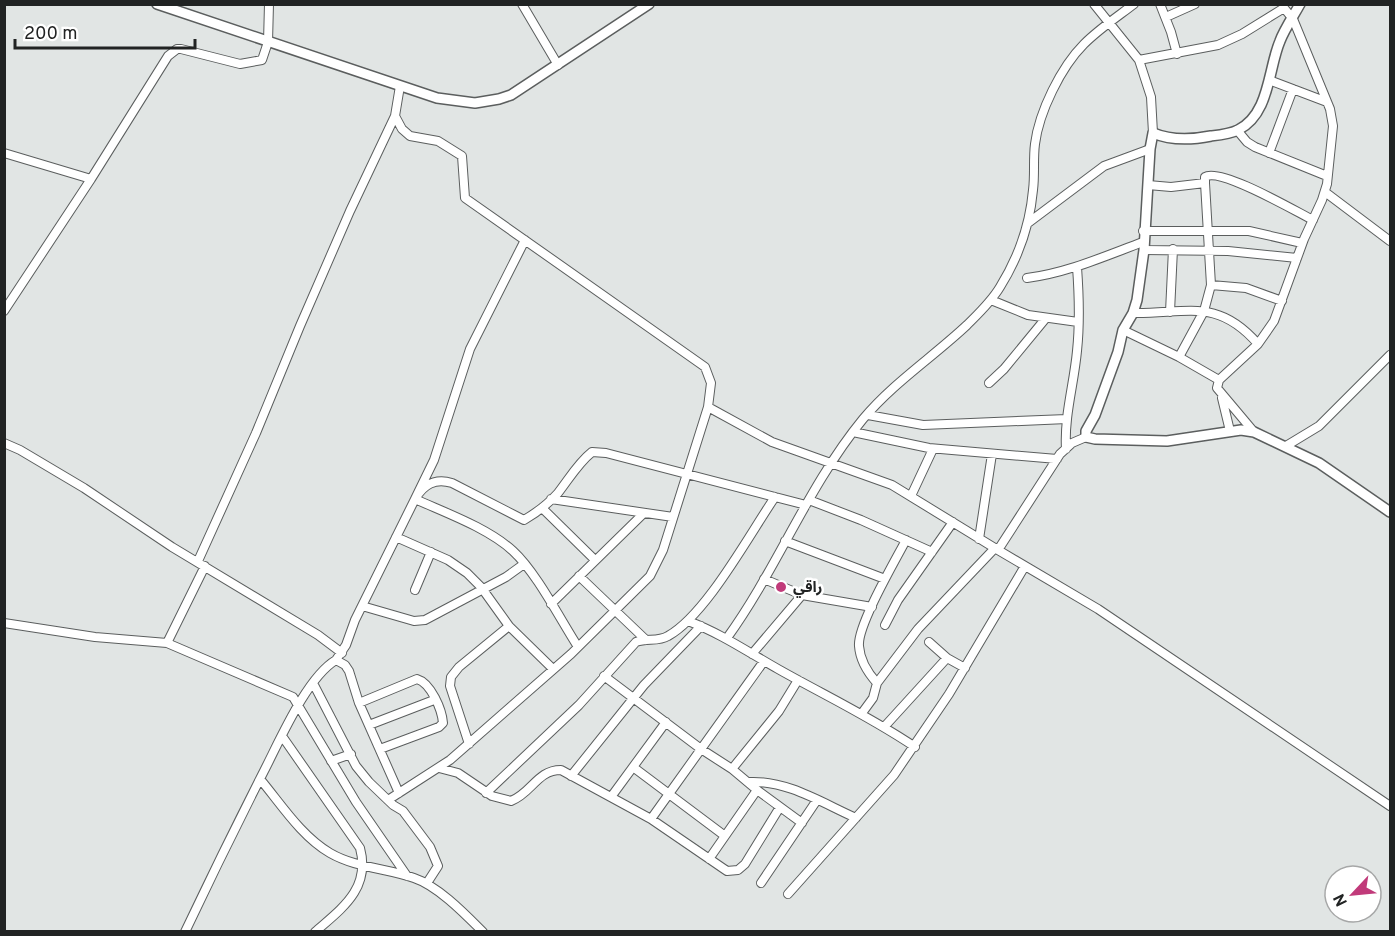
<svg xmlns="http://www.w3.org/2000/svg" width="1395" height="936" font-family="Overpass,'Noto Sans Arabic',sans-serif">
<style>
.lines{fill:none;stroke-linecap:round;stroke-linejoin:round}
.minor-casing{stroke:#5b5e5e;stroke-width:10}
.tertiary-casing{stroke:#5b5e5e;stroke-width:12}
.minor{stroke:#fff;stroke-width:8}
.tertiary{stroke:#fff;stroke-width:9}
.poi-dot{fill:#c13a7a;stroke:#fff;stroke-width:2}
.labels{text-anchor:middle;stroke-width:5;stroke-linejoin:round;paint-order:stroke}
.poi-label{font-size:15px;font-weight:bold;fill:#212323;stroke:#fff;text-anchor:start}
</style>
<rect width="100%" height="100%" fill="#e1e5e4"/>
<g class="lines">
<!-- minor casing -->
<g class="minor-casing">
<path id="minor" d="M522 4 558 65
M1094 4 1139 60 1151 97 1153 133
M1160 4 1171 32 1177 54
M1166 17 1195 4
M1139 60 1218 45 1242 34 1284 8 1293 19 1330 109 1333 126 1327 184 1322 200 1304 239 1274 321 1258 344 1219 380 1217 388 1254 432
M1269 80 1327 102
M1237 130 1247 142 1255 147 1327 176
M4 153 91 179
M1269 153 1293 89
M1148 185 1171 187 1205 183
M1325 192 1390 241
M1028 223 1104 166 1150 149
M1143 231H1249L1302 243
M525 240 470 349 434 460 415 499C446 513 488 528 513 551 536 572 560 619 578 647
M1144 250 1228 251 1297 258
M1027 278C1067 273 1105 256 1143 242
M1211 285 1246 288 1282 301
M991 300 1028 315 1078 322
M4 311 91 179 168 56 177 49H181L240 64 262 60 268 42 269 4
M1170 312 1173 249
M1133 313C1187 314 1217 297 1258 344
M1123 330 1179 357 1204 311 1211 285 1205 183V177C1220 167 1295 211 1313 220
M1179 357 1219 380
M989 383 1004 369 1046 318
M1222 398 1230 431
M708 407 772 442 892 485 998 550 1098 609 1390 806
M868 415 923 425 1067 419
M853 432 929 448 1057 459
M4 443 20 450 84 488 172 547 318 635 342 653
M1286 446 1319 426 1390 355
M1066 449C1064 416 1074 384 1077 351 1080 323 1079 294 1077 267
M911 496 933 449
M551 499 673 517
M809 500 861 520 932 552
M542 508 595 560
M396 537 448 560 467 573 481 587 509 626 553 669
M979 539 992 454
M785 541 885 579
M998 550 1060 454 1072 443 1086 437
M198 561 256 433 300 326 350 211 395 116
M579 576 646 640
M764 579 802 595 872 607
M415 590 431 552
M551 604 644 513
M362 606 414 621 425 620 506 577 524 564
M688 621C720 633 748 652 778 669 824 695 871 717 915 747
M4 623 95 637 167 643 293 697 356 802 407 876
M885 625 898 600 953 522
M727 638C777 569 808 486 863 419 893 383 933 357 967 325 979 313 991 302 1000 287 1018 258 1030 224 1033 190 1035 175 1033 159 1035 144 1039 112 1061 67 1084 44 1099 29 1117 17 1134 4
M929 642 947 658 965 668
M167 643 205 566
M752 654 802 595
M336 660 346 645 355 620 415 499C424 484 435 478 452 483L524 520C536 513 548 504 558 493 569 479 578 463 592 452L606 453 806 505
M604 676 701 749 732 769 757 790 802 823
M313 683 356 766 369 782 393 805 403 811 430 847 438 866 427 883
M877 683C868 673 860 661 859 646 857 626 895 561 906 540
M359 703 417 679C431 683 442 710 443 723L439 727 380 749
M862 713 873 698 877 683 918 629 995 548
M369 725 434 700
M885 726 947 658
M282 736 360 848C371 889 341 909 315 932
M469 744 450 686 451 677 459 667 509 626
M331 761 351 754
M633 767 725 836
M439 768 458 773 492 796 511 801C532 793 537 770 561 770L651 819 727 871 738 870 745 864 780 807
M732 769 779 711 798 680
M571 776 644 685 701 626
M260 779C281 804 301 836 330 853 356 868 386 868 414 878 438 886 465 914 483 932
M749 782C787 780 822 803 856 818
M486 793 579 705 636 642C647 638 658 642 668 636 706 615 749 535 775 497
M611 797 666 722
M388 800 450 760 571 654 650 576 663 550 708 407 711 383 705 367 465 198 462 156 438 141 410 136 402 129 395 116 400 86
M651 819 764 661
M709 859 757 790
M761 883 817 800
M788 894 894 775 949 694 1025 566
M185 932C211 877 237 824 264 771 280 740 307 677 336 660L345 665 349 671 359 703 399 793"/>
</g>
<!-- tertiary casing -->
<g class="tertiary-casing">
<path id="tertiary" d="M157 4 437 98 475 103 499 99 511 95 649 4
M1300 4C1294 15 1284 30 1280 41 1268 69 1270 114 1238 130 1230 134 1220 135 1211 136 1191 140 1172 141 1153 133L1150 149 1144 250 1137 300 1133 313 1123 330 1118 352 1095 415 1086 431V437L1095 439 1167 441 1241 430 1254 432 1319 463 1390 512"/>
</g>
<!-- minor -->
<use href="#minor" class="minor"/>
<!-- tertiary -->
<use href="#tertiary" class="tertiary"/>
</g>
<!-- markers -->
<circle class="poi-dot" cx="781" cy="587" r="6"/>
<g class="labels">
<!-- poi labels -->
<g class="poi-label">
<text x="793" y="592">راقي</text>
</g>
</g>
<!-- border -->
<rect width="1395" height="936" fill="none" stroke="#212323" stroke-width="12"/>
<!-- north arrow -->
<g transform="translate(1353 894) rotate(244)"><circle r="28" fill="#ffffff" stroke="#a6a7a7" stroke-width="1.5"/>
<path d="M0-4.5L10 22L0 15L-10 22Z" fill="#c13a7a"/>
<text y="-9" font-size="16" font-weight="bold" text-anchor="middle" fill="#212323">N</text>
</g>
<!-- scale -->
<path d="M15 39v9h180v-9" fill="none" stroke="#212323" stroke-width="3"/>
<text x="24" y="39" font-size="18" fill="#212323" stroke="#ffffff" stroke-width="4.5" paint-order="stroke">200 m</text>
</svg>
